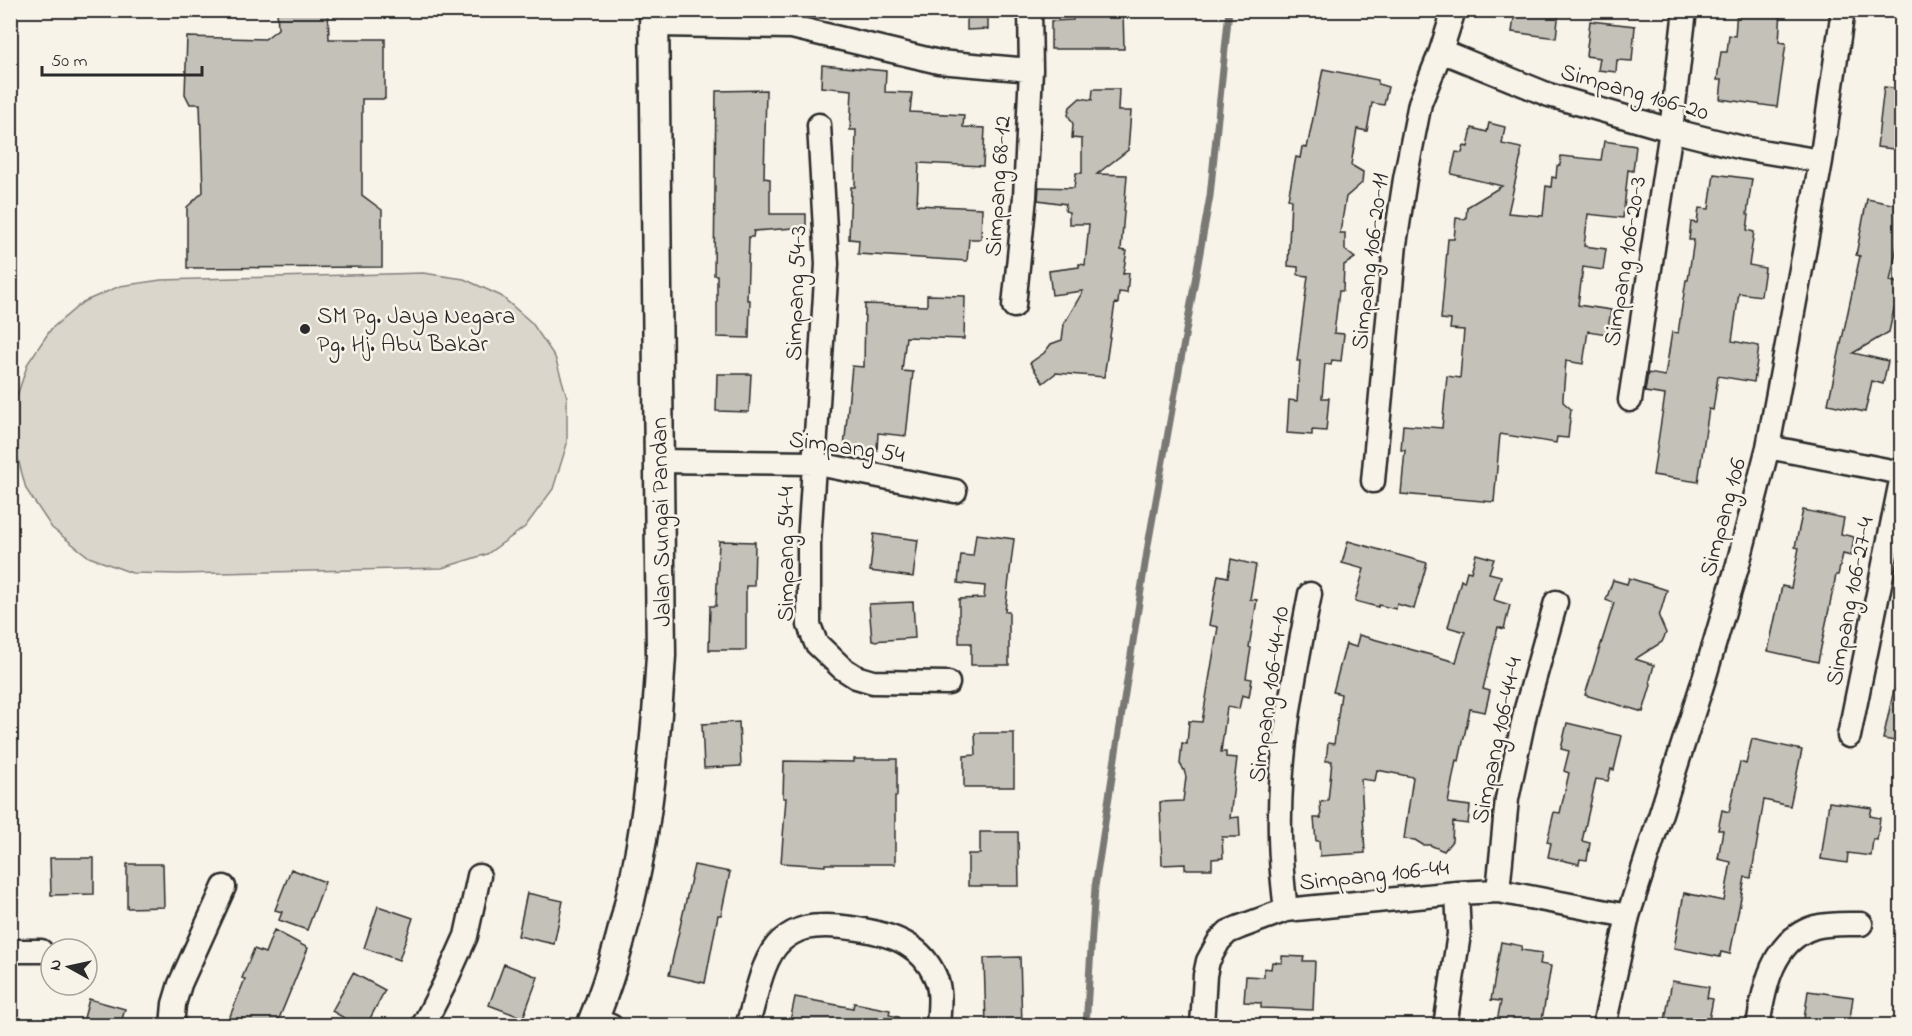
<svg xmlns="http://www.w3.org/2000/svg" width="1912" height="1036" font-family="'Indie Flower',sans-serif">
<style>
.green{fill:#dad6cc;stroke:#82807c;stroke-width:1.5}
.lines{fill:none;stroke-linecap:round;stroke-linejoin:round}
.stream{stroke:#7a7874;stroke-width:7}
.building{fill:#c4c1b9;stroke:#2b2b2b;stroke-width:1.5}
.minor-casing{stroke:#2b2b2b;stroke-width:27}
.tertiary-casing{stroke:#2b2b2b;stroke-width:33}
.minor{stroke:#f7f3e8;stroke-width:22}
.tertiary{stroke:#f7f3e8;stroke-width:28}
.poi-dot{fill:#2b2b2b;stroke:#f7f3e8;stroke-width:2}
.labels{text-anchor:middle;stroke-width:5;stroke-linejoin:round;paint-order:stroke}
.street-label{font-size:24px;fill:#2b2b2b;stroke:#f7f3e8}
.poi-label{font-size:24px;fill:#2b2b2b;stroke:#f7f3e8;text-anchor:start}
</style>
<rect width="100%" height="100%" fill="#f7f3e8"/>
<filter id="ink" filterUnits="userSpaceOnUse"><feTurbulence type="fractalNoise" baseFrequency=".0167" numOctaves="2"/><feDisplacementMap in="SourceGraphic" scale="12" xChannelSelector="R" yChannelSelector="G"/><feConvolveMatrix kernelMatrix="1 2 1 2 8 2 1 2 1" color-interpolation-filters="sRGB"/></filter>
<g filter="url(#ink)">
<!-- green -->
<path class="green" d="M423 273 464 279 501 296 532 323 555 357 567 397V444L553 489 525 527 487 554 442 568 179 574 132 573 89 557 52 528 26 489 14 444 15 402 28 363 51 329 83 302 120 286 161 280Z"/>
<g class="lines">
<!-- stream -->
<path class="stream" d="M1086 1026 1095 887 1148 545 1210 196 1229 10"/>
</g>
<!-- building -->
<path class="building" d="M277 10H328L329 39H385V99H362V195L382 210V267L187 268V207L203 192 200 104H190L185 94 187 37 265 39 278 29Z
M967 10H988V29L967 30Z
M1073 10H1123L1124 49H1051V21L1073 20Z
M1515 10H1559L1556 38 1512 32Z
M1737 10H1781L1779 42 1786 43 1777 107 1720 99 1722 80H1717L1721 52H1727L1729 35 1735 36Z
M1590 21 1635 26 1632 61 1617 60 1616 72 1598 70 1600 58 1586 56Z
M822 65 886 71 885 92 912 93 910 112 964 115 963 127 985 128 983 166 919 163 917 205 982 208 981 239H969L967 261 858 254 859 240 849 239 851 187H855L856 130H850L852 90 821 87Z
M1323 69 1378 80V84L1388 87 1384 105 1372 103 1367 131 1357 129 1351 165 1363 172 1362 183 1346 197 1340 233H1345V250L1355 258 1344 265 1343 291H1339L1334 333 1344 334 1341 361 1332 360 1331 365 1325 364 1322 398H1329L1326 431 1312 430V435L1287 433 1289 400 1297 401 1300 361H1297L1308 276 1298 275V267L1288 266 1291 200 1288 199 1296 157 1300 158 1302 147 1307 148Z
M1884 87 1902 89V150L1877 147Z
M1093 89H1119L1118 111H1131L1128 150 1097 174 1127 175 1121 250 1127 251 1123 274 1129 273 1127 293 1119 292 1118 304 1115 303 1104 377 1056 373 1043 383 1030 363 1044 353 1051 344 1062 340 1064 324 1083 291 1052 295 1049 271 1079 267V264L1085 265 1089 224H1069V212L1065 211 1066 204 1038 200 1039 187 1074 188 1076 173H1082V139L1072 138 1073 124 1068 115 1070 107 1080 98 1092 100Z
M766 90 764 178 770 179V214H806V227L754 231 753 237H749L747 300H750L749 338 717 337V275H714L716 91Z
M1489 123 1505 127 1502 144 1521 148V156L1508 213 1543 216 1546 186 1551 187 1552 177 1556 178 1557 166 1560 165 1561 156 1601 160 1604 141 1636 146 1633 171 1628 170 1623 218 1588 214 1584 246 1606 249 1603 270 1583 267 1578 305 1611 310 1607 334 1588 331 1583 364 1566 361 1563 397V402L1571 409 1568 438 1557 437 1556 443 1500 434 1494 502 1401 494 1405 450H1401L1403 425 1442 428 1447 376 1460 378 1464 330 1450 329 1451 320 1441 319 1448 239H1454L1456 218 1466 219 1467 207 1502 186 1451 174 1456 152 1462 153 1464 146 1468 147 1472 128 1487 132Z
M1714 174 1752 179 1747 214 1749 215 1747 230 1754 232 1749 265 1765 268 1761 296 1739 293 1732 341 1759 346 1754 382 1718 376 1713 410 1709 409 1698 482 1653 475 1665 395 1645 392 1648 373 1665 376 1672 332 1678 333 1686 280H1688L1694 240H1689L1691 222 1697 223 1699 208 1709 209Z
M1867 199 1902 206V222L1890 281 1902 284V310L1894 309 1889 332 1853 353 1888 361 1883 384 1872 381 1865 412 1828 404 1860 256 1856 255Z
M927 295 965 296 964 339 906 337 902 371 913 372 906 436 878 433 877 451 844 448 852 366 864 367 865 304 927 306Z
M717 374H751L749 412 716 411Z
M1803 510 1844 518 1841 534 1854 537 1851 556 1843 554 1838 575H1836L1818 662 1768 651 1782 586 1791 588 1799 548 1795 547Z
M874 534 918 540 913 577 870 571Z
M976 534 1014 539 1005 611H1009V665H971V643H959V599L984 598 985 586 958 583 961 555 973 556Z
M719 541 755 542 754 586H746V650H709L710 606H716Z
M1348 541 1427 563 1414 609 1397 604 1396 609 1379 605 1378 607 1355 601 1364 569 1342 563Z
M1476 554 1494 559 1489 573 1501 576 1494 600 1510 605 1504 629 1498 627 1483 689 1490 691 1485 712 1470 709 1459 761 1456 760 1448 803 1470 806 1468 824 1453 822 1452 841 1444 851 1430 845H1423L1415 840 1404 839 1413 777 1377 770 1375 781 1361 779 1365 853 1320 856 1319 841H1316L1314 818H1321L1320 802 1328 801 1332 761H1326L1328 743 1334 744 1341 694 1333 692 1346 644 1356 647 1359 635 1456 662 1465 632 1448 627 1461 580 1464 582 1467 571 1471 572Z
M1231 559 1256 565 1250 599 1257 600 1249 647 1251 648 1246 678 1252 679 1249 697 1242 695 1239 709 1227 707 1221 752H1226V757L1237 758 1230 818 1239 817 1240 837H1222L1223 858 1212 859V869H1185V864L1162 865 1160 802 1183 801 1186 777 1184 770 1180 764 1182 743 1187 744 1189 721 1202 722 1218 627 1209 625 1218 575 1228 577Z
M1629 578 1667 590 1659 617 1666 633 1662 642 1635 659 1654 665 1650 680 1651 685 1643 712 1585 695 1614 603 1606 600 1613 580 1627 584Z
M913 602 915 638 872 641 869 604Z
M1894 689 1902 690V742L1883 739Z
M739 722 741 766 704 768 702 724Z
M1567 723 1622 736 1614 770 1611 769 1608 781 1596 779 1582 841 1590 843 1587 860 1580 859 1579 864 1548 857 1551 843 1547 842 1554 812 1560 813 1569 773 1564 771 1569 751 1561 749Z
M975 733H1014V787H964V756L976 755Z
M1752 739 1802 750 1790 806 1764 800 1751 878 1745 877 1730 954 1721 952 1720 957 1674 948 1684 893 1724 901 1731 862 1718 859 1723 830H1718L1722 810 1729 812 1740 762 1746 764Z
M854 759H897V796H895V864H825V866L781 863 786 798H783L784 761 854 762Z
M1829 802 1872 808 1870 816 1880 818 1877 840 1873 839 1871 856 1848 853 1847 863 1821 859Z
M980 832H1018L1019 886H968V854H980Z
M50 858H94V894L51 895Z
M127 864H163L164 907 127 908Z
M694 865 730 872 721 915H718L705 983 669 975Z
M291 869 325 882 307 930 279 920 282 912 275 910Z
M527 893 563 901 554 944 518 936Z
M378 906 413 918 399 960 364 948Z
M274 930 308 948 276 1026H226L245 979 242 978 254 949 265 953Z
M1501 942 1522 946 1521 950 1542 953 1540 964 1551 966 1541 1026H1496L1501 1001 1491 1000Z
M1282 956 1304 957 1303 961H1315L1313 1010 1261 1008V1003L1244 1002 1246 976 1264 977V968L1271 969 1272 962 1282 963Z
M1020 957 1022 1026H986L984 958Z
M504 964 538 977 523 1018 489 1005Z
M353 973 385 990 366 1026H358L332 1011Z
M1672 981 1709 987 1707 998 1713 999 1709 1020 1703 1019 1701 1026H1664Z
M1808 991 1853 997 1849 1026H1803Z
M795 997 853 1008 854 1003 890 1010 889 1015 899 1017 898 1026H789Z
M89 999 125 1009 120 1026H82Z"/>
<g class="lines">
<!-- minor casing -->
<g class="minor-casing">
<path id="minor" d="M655 25 792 27 939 62 1031 70
M1441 51 1549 95 1671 130 1743 148 1821 161
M819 125 827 264 809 543V625L816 643 842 668 856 677 873 682 948 683
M1014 306 1025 197 1031 70 1030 10
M1630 400 1671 130 1685 10
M1768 447 1902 473
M659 461 813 463 955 491
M1373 481 1395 244 1405 179 1420 103 1441 51 1454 10
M1849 736 1902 476
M1498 891 1507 799 1526 709 1556 602
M1286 910C1282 878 1279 846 1280 813 1281 739 1296 667 1310 594
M10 951H41
M593 1019 611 1026
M172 1026 174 1004 180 984 224 887
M423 1026 444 985 466 936 479 876
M747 1026C756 1000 761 959 781 941 787 936 797 930 805 928 831 922 886 931 908 945 920 952 929 963 935 976 942 991 939 1009 938 1026
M1202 1026 1205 975 1208 961 1219 941 1228 932 1240 927 1286 910 1457 893 1498 891 1628 916
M1445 1026 1459 934 1457 893
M1604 1026 1628 916 1704 679 1738 564 1768 447 1821 161 1843 10
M1758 1026C1764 988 1772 940 1815 927 1829 923 1846 924 1861 924"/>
</g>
<!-- tertiary casing -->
<g class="tertiary-casing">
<path id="tertiary" d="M591 1026C639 908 654 780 661 655L654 10"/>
</g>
<!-- minor -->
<use href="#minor" class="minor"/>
<!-- tertiary -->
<use href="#tertiary" class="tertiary"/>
</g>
</g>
<!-- markers -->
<circle class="poi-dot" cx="305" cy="329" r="6"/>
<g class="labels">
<!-- street labels -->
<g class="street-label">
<text transform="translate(1635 91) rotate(16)" y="8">Simpang 106-20</text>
<text transform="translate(997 186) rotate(-86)" y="8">Simpang 68-12</text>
<text transform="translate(1369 261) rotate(-83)" y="8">Simpang 106-20-11</text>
<text transform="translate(1624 261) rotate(-81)" y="8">Simpang 106-20-3</text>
<text transform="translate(795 293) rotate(-88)" y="8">Simpang 54-3</text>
<text transform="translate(847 446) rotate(8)" y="8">Simpang 54</text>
<text transform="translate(1722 517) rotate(-75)" y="8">Simpang 106</text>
<text transform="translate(660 522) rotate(-91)" y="8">Jalan Sungai Pandan</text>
<text transform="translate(785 554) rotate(-90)" y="8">Simpang 54-4</text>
<text transform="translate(1849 601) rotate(-79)" y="8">Simpang 106-27-4</text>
<text transform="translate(1268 694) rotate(-82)" y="8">Simpang 106-44-10</text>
<text transform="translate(1496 740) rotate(-78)" y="8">Simpang 106-44-4</text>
<text transform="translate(1374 874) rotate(-6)" y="8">Simpang 106-44</text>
</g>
<!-- poi labels -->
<g class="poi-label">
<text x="317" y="323">SM Pg. Jaya Negara<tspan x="317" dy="28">Pg. Hj. Abu Bakar</tspan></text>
</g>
</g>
<!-- margin -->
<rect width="1912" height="1036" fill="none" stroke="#f7f3e8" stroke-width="36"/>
<rect x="18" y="18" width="1876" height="1000" fill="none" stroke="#2b2b2b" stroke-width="2" filter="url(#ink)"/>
<!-- north arrow -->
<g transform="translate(69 967) rotate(278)"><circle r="28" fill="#f7f3e8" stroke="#a5a39c" stroke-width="1.5"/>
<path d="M0-4.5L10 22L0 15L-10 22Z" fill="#2b2b2b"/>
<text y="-9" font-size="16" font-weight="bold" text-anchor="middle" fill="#2b2b2b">N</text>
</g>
<!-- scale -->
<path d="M42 66v9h160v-9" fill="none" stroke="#2b2b2b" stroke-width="3"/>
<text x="51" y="66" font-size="18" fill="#2b2b2b" stroke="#f7f3e8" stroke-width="4.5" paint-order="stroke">50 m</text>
</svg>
